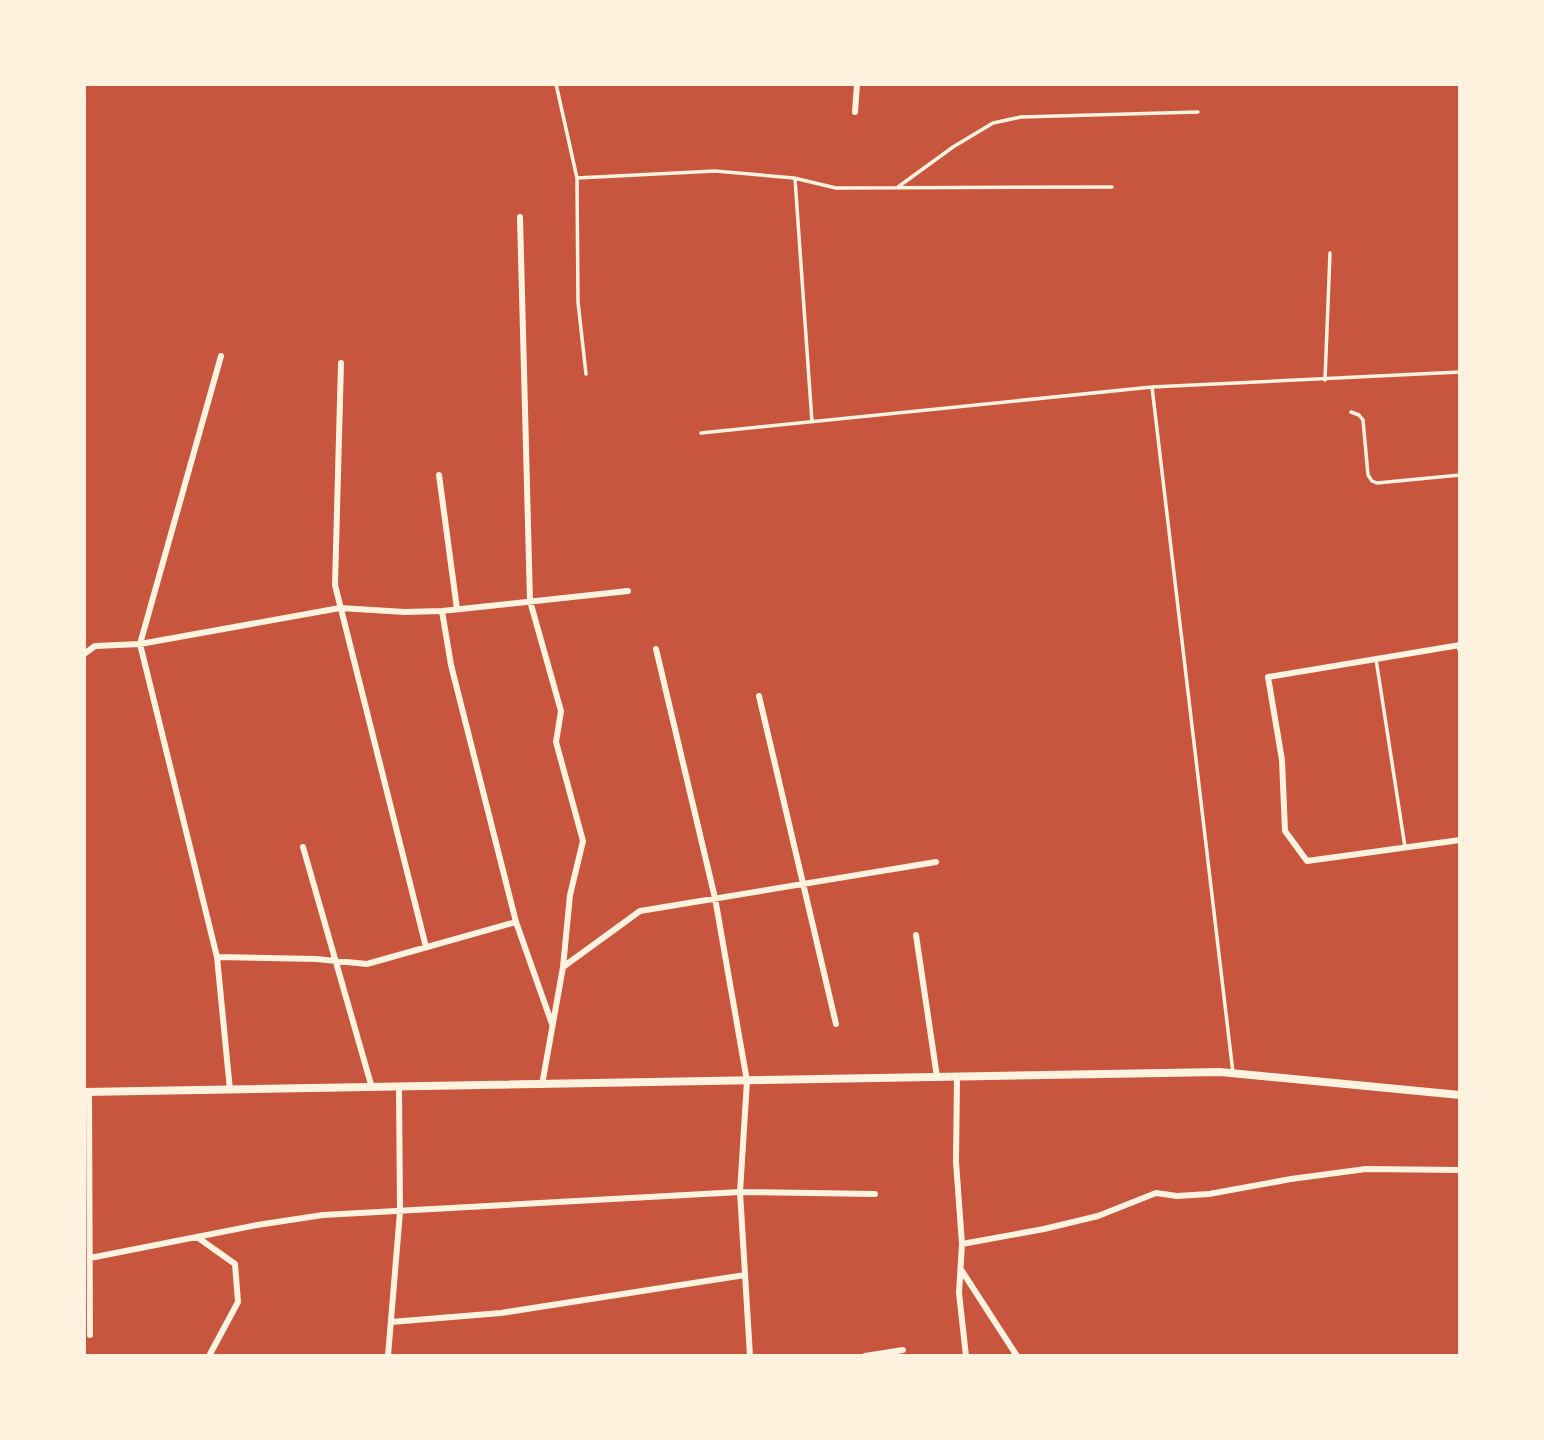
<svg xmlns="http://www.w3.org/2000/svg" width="1544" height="1440" font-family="Jost,sans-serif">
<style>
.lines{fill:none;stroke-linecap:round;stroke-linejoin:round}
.service{stroke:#fff3e0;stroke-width:3.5}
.minor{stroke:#fff3e0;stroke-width:6}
.tertiary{stroke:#fff3e0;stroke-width:8}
</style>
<rect width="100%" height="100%" fill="#c8553d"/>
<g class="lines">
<!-- service -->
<path class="service" d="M556 84 577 178
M795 179 812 422
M898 187 953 147 993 123 1021 117 1198 112
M586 374 578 302 577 178 715 171 794 178 836 188 1112 187
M1325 380 1330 253
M1152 387 1233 1073
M1351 412 1359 415 1363 420 1368 475 1372 481 1377 483 1460 475
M701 433 1152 387 1460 372
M1458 645 1460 653
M1376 659 1405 847"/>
<!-- minor -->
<path class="minor" d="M855 112 857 84
M520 217 530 601 561 711 556 742 583 841 570 895 563 967 542 1085
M221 356 140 644 217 957 230 1090
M341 363 335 585 426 947
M439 475 457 609
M442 611 451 665 516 922 552 1024
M1460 645 1268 677 1282 760 1285 831 1307 861 1460 840
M656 649 715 898 747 1081 740 1192 750 1356
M84 654 95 646 140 644 340 608 405 612 442 611 628 591
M759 696 836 1024
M303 847 372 1088
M916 935 937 1077
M217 957 316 959 367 964 516 922
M563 967 640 911 936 862
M957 1077 956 1162 962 1244 959 1293 966 1356
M89 1092 90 1335
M197 1237 235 1264 238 1302 209 1356
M962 1244 1044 1229 1098 1216 1156 1193 1177 1196 1209 1194 1291 1179 1366 1169 1460 1170
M90 1258 257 1225 323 1215 740 1192 875 1194
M962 1271 1017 1356
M391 1322 501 1313 745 1275
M388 1356 400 1212 399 1087
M865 1356 903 1350"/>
<!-- tertiary -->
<path class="tertiary" d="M84 1092 1220 1072 1460 1095"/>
</g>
<!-- border -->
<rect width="1544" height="1440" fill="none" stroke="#fff3e0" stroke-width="172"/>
</svg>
